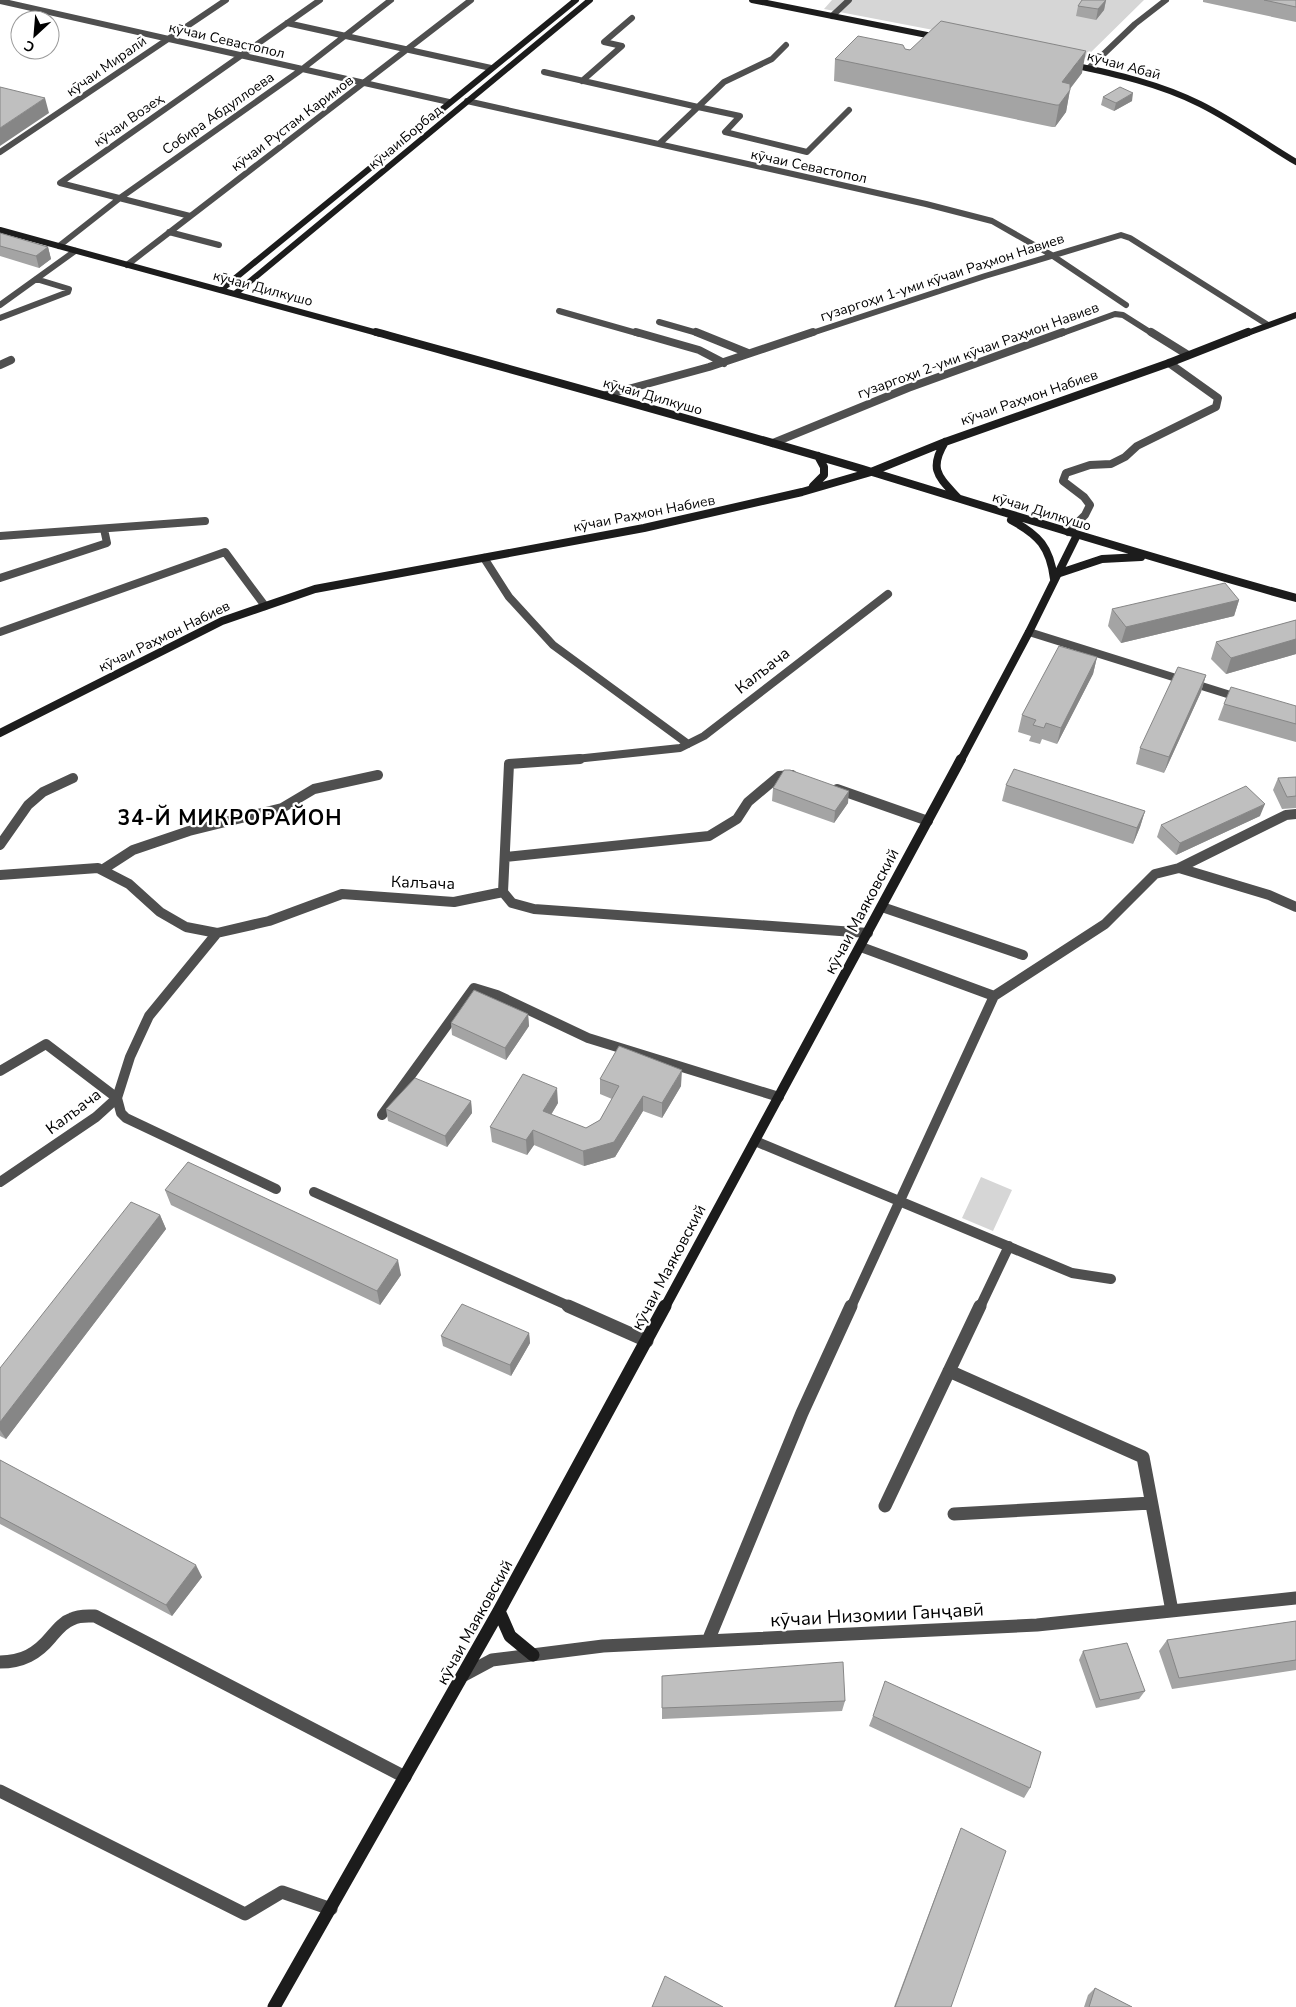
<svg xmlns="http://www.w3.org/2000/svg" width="1296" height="2007" font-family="'Nunito Sans',sans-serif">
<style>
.green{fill:#d6d6d6}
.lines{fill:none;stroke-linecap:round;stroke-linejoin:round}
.street-far3{stroke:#4f4f4f;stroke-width:6}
.street-far2{stroke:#4f4f4f;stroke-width:8}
.street-far1{stroke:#4f4f4f;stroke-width:10}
.street{stroke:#4f4f4f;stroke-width:13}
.secondary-far3{stroke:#1c1c1c;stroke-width:6}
.secondary-far2{stroke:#1c1c1c;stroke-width:8}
.secondary-far1{stroke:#1c1c1c;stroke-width:10}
.secondary{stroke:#1c1c1c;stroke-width:13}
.wall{fill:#a4a4a4}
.shaded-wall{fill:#868686}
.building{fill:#bfbfbf;stroke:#868686}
.labels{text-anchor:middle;stroke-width:4.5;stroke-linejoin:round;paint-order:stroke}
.far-street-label{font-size:14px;fill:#000;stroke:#fff}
.street-label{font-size:16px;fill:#000;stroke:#fff}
.near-street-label{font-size:19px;fill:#000;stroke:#fff}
.district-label{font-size:21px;font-weight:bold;letter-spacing:1px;fill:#000;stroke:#fff}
</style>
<rect width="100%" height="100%" fill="#fff"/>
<!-- green -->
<path class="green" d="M832 0H1144L1084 59 824 9Z
M981 1177 1012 1190 993 1231 962 1218Z"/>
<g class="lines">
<!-- street-far3 -->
<path class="street-far3" d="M0 1 449 102
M832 16 849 0
M287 23 491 68
M1089 68 1135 24 1166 0
M544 72 698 107 659 144
M582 81 622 46 604 42 632 18
M467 101 926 204 992 221 1050 254 1126 305
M698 107 740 116 725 132 807 152 849 110
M698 107 724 82 772 59 786 45
M0 152 226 0
M190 216 60 183 320 0
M169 232 219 245
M59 246 120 198 301 70 391 0
M127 265 471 0
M0 305 75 251
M559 311 640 334
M0 318 68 292 69 289 36 279
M659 322 701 334
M809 334 985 276 1121 235 1130 238 1268 325
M1060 334 1115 314 1123 315 1153 334"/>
<!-- street-far2 -->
<path class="street-far2" d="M636 332 699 350 724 363
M696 332 748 353
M1151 332 1188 355
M0 365 11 360
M606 395 709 367 813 332
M773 443 908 388 1063 332
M1068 532 1085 515 1090 505 1084 497 1063 481 1066 473 1090 465 1111 464 1125 457 1137 446 1216 407 1218 398 1169 363
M0 536 205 521
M484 558 509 597 553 645 688 744
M0 578 107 543 104 529
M0 632 225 552 265 606
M1029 632 1240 698
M566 760 680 748 704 736 888 594"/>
<!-- street-far1 -->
<path class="street-far1" d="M837 789 928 821
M0 845 28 805 43 792 73 778
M505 857 709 836 737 819 748 802 779 776 792 775
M1179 868 1269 895 1296 907
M102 870 133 850 189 831 282 808 314 789 378 775
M0 875 98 868 129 884 160 912 186 927 217 933
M503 892 512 903 534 909 868 933
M882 907 1023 955
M861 947 994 996 1105 924 1155 874 1179 868 1286 815 1296 814
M0 1071 46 1044 117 1098 121 1113 126 1118 276 1189
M382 1115 474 988 497 995 588 1038 779 1097
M755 1141 1072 1273 1111 1279
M0 1182 96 1117 117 1098 130 1057 149 1016 217 933 269 921 342 894 454 902 503 892 509 764 580 759
M314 1192 571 1307
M851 1307 994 996
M980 1307 1009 1246"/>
<!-- street -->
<path class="street" d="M568 1306 647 1341
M949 1371 1143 1457 1172 1611
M885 1506 980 1306
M954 1514 1151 1503
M708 1641 802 1413 851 1306
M0 1662C22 1662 37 1654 51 1637 57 1630 63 1622 72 1619 79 1615 87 1616 95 1616L405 1777
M464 1675 492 1660 603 1646 1037 1625 1296 1598
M0 1791 245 1914 282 1892 331 1909"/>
<!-- secondary-far3 -->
<path class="secondary-far3" d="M752 0 937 37
M1072 65C1116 74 1160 84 1200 104 1234 121 1264 143 1296 162
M0 230 381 334
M222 289 576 0
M236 293 590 0
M1245 334 1296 315"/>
<!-- secondary-far2 -->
<path class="secondary-far2" d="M376 332C542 378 707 423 872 472 1013 515 1154 559 1296 598
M945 442C928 470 939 477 958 498
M813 486 824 475V467L818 456
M1011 520C1039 535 1050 547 1054 579
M1057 574 1102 559 1141 557
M0 733 222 621 315 589 644 528 802 492 871 472 945 442 1169 363 1248 332
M961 760 1029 632 1077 535"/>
<!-- secondary-far1 -->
<path class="secondary-far1" d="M665 1307 961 759"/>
<!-- secondary -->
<path class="secondary" d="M499 1611 510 1636 533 1655
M274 2007 499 1611 665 1306"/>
</g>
<!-- wall -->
<path class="wall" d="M1106 0 1104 10 1096 20 1076 16 1078 6Z
M1203 0H1296V22L1203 2Z
M905 49 1082 73 1070 89 1066 112 1055 127H1052L834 81 835 59Z
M1103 97 1132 101 1114 111 1101 105Z
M0 233 48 247 51 259 39 268 0 256Z
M1239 600 1234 616 1121 643 1108 626 1112 609Z
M1296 620V654L1226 674 1211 659 1216 642Z
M1097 657 1093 674 1057 744 1042 739 1040 744 1029 741 1031 736 1018 732 1022 715Z
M1206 675 1201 692 1164 773 1136 764 1140 748Z
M1224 704 1296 706V742L1218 720Z
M1296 777V808L1282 809 1273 790 1278 778Z
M1006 785 1145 811 1140 827 1133 844 1002 801Z
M773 788 848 803 834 823 772 801Z
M1260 816 1176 855 1157 837 1161 825Z
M528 1014 529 1026 506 1060 452 1035 451 1023Z
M600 1079 681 1086 662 1118 643 1111 615 1157 584 1166 534 1145 527 1155 492 1142 490 1127 558 1103 551 1115 586 1128 600 1120 612 1099 600 1094Z
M471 1101 472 1113 447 1147 388 1121 386 1109Z
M165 1190 401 1275 380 1305 171 1205Z
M160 1215 166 1229 6 1439 0 1436V1368Z
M529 1333 530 1343 511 1376 443 1346 441 1336Z
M0 1460 202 1577 172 1616 0 1524Z
M1296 1621V1670L1172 1689 1159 1651 1167 1640Z
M1083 1651 1145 1691 1139 1699 1096 1708 1079 1660Z
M662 1676 845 1701 842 1711 662 1719Z
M873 1716 1030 1788 1024 1798 869 1726Z
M961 1828 951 2007H894L957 1838Z
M1095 1988 1132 2007H1084L1088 1995Z"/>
<!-- shaded-wall -->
<path class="shaded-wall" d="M1106 0 1104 10 1096 20 1098 9Z
M1086 51 1082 73 1058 104 1062 82Z
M1070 90 1066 112 1055 127 1059 105Z
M1133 93 1132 101 1114 111 1116 103Z
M45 98 49 113 0 146V128Z
M48 247 51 259 39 268 36 256Z
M1239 600 1234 616 1121 643 1126 627Z
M1296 639V654L1226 674 1231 658Z
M1097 657 1093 674 1057 744 1061 728Z
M1206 675 1201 692 1164 773 1169 757Z
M849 791 848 803 834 823 835 811Z
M1265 804 1260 816 1176 855 1180 843Z
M1145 811 1140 827 1133 844 1137 828Z
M528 1014 529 1026 506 1060 505 1048Z
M682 1070 681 1086 662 1118V1103Z
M557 1088 558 1103 544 1126 543 1111Z
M643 1096V1111L615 1157 584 1166 583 1151Z
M471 1101 472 1113 447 1147 445 1136Z
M533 1130 534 1145 527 1155 526 1140Z
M160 1215 166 1229 6 1439 0 1430V1422Z
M398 1260 401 1275 380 1305 377 1291Z
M529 1333 530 1343 511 1376 510 1365Z
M196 1565 202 1577 172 1616 166 1605Z"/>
<!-- building -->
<path class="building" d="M1082 0H1106L1098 9 1078 6Z
M1264 0H1296V7Z
M941 21 1086 51 1062 82 1070 84V90L1059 105H1056L835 59 858 36 903 45 905 49 910 50Z
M0 87 45 98 0 128Z
M1120 87 1133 93 1116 103 1103 97Z
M0 233 48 247 36 256 0 246Z
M1225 583 1239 600 1126 627 1112 609Z
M1296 620V639L1231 658 1216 642Z
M1059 646 1097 657 1061 728 1046 723 1044 728 1033 725 1036 720 1022 715Z
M1178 667 1206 675 1169 757 1140 748Z
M1231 687 1296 706V724L1224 704Z
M1014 769 1145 811 1137 828 1006 785Z
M784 770H790L849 791 835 811 773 788Z
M1296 777V796L1287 797 1278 778Z
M1246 786 1265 804 1180 843 1161 825Z
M474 990 528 1014 505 1048 451 1023Z
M619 1046 682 1070 662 1103 643 1096 614 1142 583 1151 533 1130 526 1140 490 1127 523 1074 557 1088 543 1111 586 1128 600 1120 619 1086 600 1079Z
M415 1078 471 1101 445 1136 386 1109Z
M188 1162 398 1260 377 1291 165 1190Z
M131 1202 160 1215 0 1422V1368Z
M462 1304 529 1333 510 1365 441 1336Z
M0 1460 196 1565 166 1605 0 1517Z
M1296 1621V1660L1179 1678 1167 1640Z
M1127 1643 1145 1691 1100 1700 1083 1651Z
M843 1662 845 1701 662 1708V1676Z
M885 1681 1041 1752 1030 1788 873 1716Z
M961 1828 1006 1851 951 2007H895Z
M665 1976 723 2007H652Z
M1095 1988 1132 2007H1089Z"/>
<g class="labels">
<!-- far-street labels -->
<g class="far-street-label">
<text transform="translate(227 40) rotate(13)" y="5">кӯчаи Севастопол</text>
<text transform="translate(1124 65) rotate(15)" y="5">кӯчаи Абаӣ</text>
<text transform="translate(106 66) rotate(-35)" y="5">кӯчаи Миралӣ</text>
<text transform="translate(218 113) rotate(-35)" y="5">Собира Абдуллоева</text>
<text transform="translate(128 120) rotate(-35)" y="5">кӯчаи Возеҳ</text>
<text transform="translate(292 123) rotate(-37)" y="5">кӯчаи Рустам Каримов</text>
<text transform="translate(405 137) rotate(-40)" y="5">кӯчаи Борбад</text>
<text transform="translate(809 166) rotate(12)" y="5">кӯчаи Севастопол</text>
<text transform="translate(942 277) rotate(-18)" y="5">гузаргоҳи 1-уми кӯчаи Раҳмон Навиев</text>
<text transform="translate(263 288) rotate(15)" y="5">кӯчаи Дилкушо</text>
<text transform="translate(978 350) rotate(-20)" y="5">гузаргоҳи 2-уми кӯчаи Раҳмон Навиев</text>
<text transform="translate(653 396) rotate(16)" y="5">кӯчаи Дилкушо</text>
<text transform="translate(1029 397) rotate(-19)" y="5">кӯчаи Раҳмон Набиев</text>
<text transform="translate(1042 511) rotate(17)" y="5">кӯчаи Дилкушо</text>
<text transform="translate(644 513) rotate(-11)" y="5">кӯчаи Раҳмон Набиев</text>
<text transform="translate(164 636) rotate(-26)" y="5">кӯчаи Раҳмон Набиев</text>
</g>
<!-- street labels -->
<g class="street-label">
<text transform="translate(762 670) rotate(-38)" y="6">Калъача</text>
<text transform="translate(423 882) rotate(2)" y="6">Калъача</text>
<text transform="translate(861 911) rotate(-62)" y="6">кӯчаи Маяковский</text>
<text transform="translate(73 1111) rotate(-37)" y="6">Калъача</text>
<text transform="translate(668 1267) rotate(-62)" y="6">кӯчаи Маяковский</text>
<text transform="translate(474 1622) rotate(-61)" y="6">кӯчаи Маяковский</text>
</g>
<!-- near-street labels -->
<g class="near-street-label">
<text transform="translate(877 1614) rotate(-3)" y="7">кӯчаи Низомии Ганҷавӣ</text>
</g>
<!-- district labels -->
<g class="district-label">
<text x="230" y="825">34-Й МИКРОРАЙОН</text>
</g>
</g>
<!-- north arrow -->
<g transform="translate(35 35) rotate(206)"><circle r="24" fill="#ffffff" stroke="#999999"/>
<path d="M0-4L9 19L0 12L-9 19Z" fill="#000000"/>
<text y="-8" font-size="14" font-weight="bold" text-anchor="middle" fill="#000000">С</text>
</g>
</svg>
